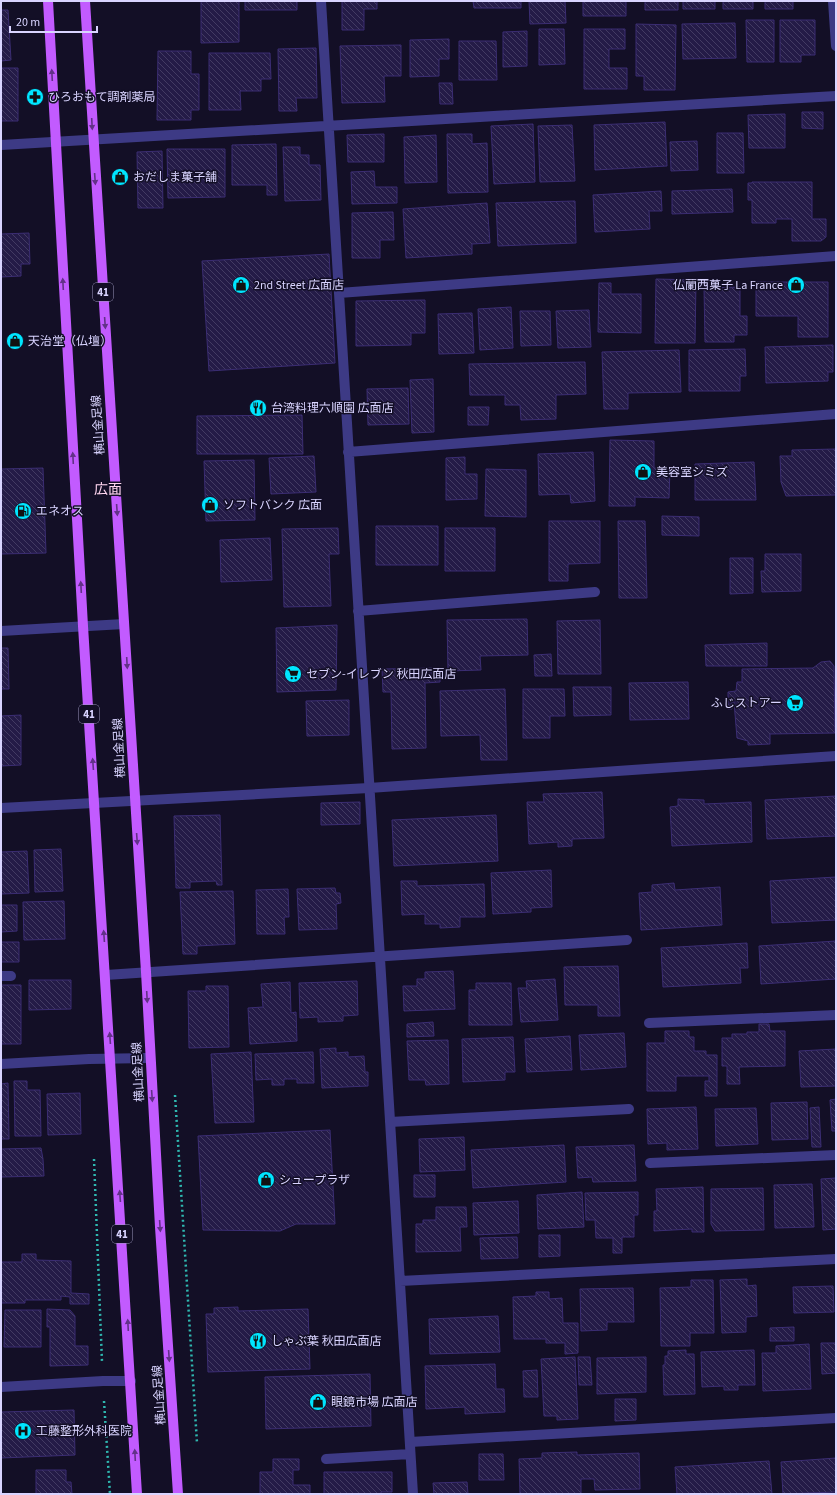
<svg xmlns="http://www.w3.org/2000/svg" width="837" height="1495" font-family="'Source Sans 3','Noto Sans JP',sans-serif">
<style>
.building{fill:url(#building-back-hatch);stroke:#3b2d73}
.lines{fill:none;stroke-linecap:round;stroke-linejoin:round}
.path{stroke:#2fb8b0;stroke-width:2.5;stroke-dasharray:2 3;stroke-linecap:butt}
.minor{stroke:#3d3a85;stroke-width:10}
.major{stroke:#c25bff;stroke-width:10}
.oneway{fill:#623188}
.labels{text-anchor:middle;stroke-width:3;stroke-linejoin:round;paint-order:stroke}
.shield{fill:#130f26;stroke:#9e99be;stroke-width:1}
.shield-label{font-size:11px;font-weight:bold;fill:#d9d4ff}
.poi-label{font-size:12px;fill:#d9d4ff;stroke:#130f26;text-anchor:start}
.street-label{font-size:12px;fill:#d9d4ff;stroke:#130f26}
.quarter-label{font-size:14px;fill:#ffd6f0;stroke:#130f26}
</style>
<defs>
<pattern id="building-back-hatch" width="6" height="6" patternUnits="userSpaceOnUse"><rect width="6" height="6" fill="#241b47"/><path d="M-1 5l2 2M0 0l6 6M5-1l2 2" fill="none" stroke="#433b63"/></pattern>
</defs>
<rect width="100%" height="100%" fill="#130f26"/>
<!-- building -->
<path class="building" d="M201 1H239V42L201 43Z
M245 1H297V10H245Z
M342 1H377V9H364V30H342Z
M473 1H521V8H474Z
M529 1H565L566 23 530 24Z
M583 1H626V16H583Z
M645 1H678V10H645Z
M683 1H715V9H683Z
M723 1H753V9H723Z
M765 1H793V9H765Z
M1 10H8L11 60 1 61Z
M746 20H774V62H747Z
M780 20H815V55H801V62H780Z
M735 23 736 58 683 59 682 24Z
M636 24 676 25 675 90H644V76H636Z
M539 29H564L565 64 539 65Z
M584 29H625V49H609V68H627V89H584Z
M527 31V66L503 67V32Z
M449 39V59H439V76L410 77V40Z
M459 41H496L497 80H459Z
M401 45V76H384L385 102 342 103 340 46Z
M316 48 317 98H296L297 111H279L278 49Z
M158 51H191V74H199V110H191V120H157Z
M209 53H270L271 79H261V91H240L241 110H209Z
M1 68H18V121H1Z
M439 83H452L453 104H440Z
M802 112H823V129L802 128Z
M785 114V148H749L748 115Z
M665 122 667 166 595 170 594 125Z
M533 124 535 182 494 184 491 126Z
M572 125 575 181 540 182 538 126Z
M717 133H743L744 173H717Z
M384 134V162H348L347 135Z
M447 134H472V144L487 143 488 192 448 193Z
M436 135 437 182 405 183 404 137Z
M697 141 698 170 671 171 670 142Z
M276 144 277 195H267V185H232V145Z
M283 147H300V155H309V165H320L321 200 285 201Z
M167 149H225V197L168 198Z
M162 151 163 208H138L137 152Z
M374 171 375 187H397V203L352 204 351 172Z
M752 182H812V219H826V237L821 241H792V219H776V223H752V200H748V183H752Z
M732 189 733 212 672 214V191Z
M661 191 662 211H649L650 229 595 232 593 195Z
M575 201 576 243 498 246 496 203Z
M487 203 490 243 472 244V254L406 258 403 209Z
M393 212 394 240H380V258H352V213Z
M29 233 30 264H21V276L1 277V234Z
M329 254 335 363 209 371 202 261Z
M656 279 696 280 695 343H655Z
M756 282H828V337H798V316H756Z
M599 283H611V294H641V333L598 332Z
M740 287V316H747V335H734V342H705L704 288Z
M425 300V333H411V345L356 346V301Z
M511 307 513 348 480 350 478 309Z
M589 310 591 347 558 348 556 311Z
M520 311H550L551 345 521 346Z
M472 313 474 353 439 354 438 314Z
M833 345V372H828V381L766 383 765 347Z
M745 349 746 376H740V391H689V350Z
M679 350 681 392 628 393V409H604L602 352Z
M585 362 586 394 556 395V419L521 420 520 405H505V395H470L469 364Z
M433 379 434 432 412 433 410 380Z
M408 388 409 424 368 425 367 389Z
M468 407H489L488 425H468Z
M302 415 303 454H197V416Z
M610 440 654 441V468L670 469 669 498 635 497V506H609Z
M836 449V495L786 496 781 482 780 456H792V450Z
M593 452 595 501 571 503 570 494 539 495 538 454Z
M314 456 316 492 271 494 269 458Z
M465 457V474H477V499L446 500V458Z
M254 460 255 520 206 521 204 461Z
M754 462 756 500H695V464Z
M43 468 46 553 1 554V469Z
M486 469 526 470V517L485 516Z
M662 516 699 517V536L662 535Z
M549 521H600V563L568 564V581H549Z
M618 521H645L647 598H619Z
M376 526H438V565H376Z
M338 528 339 554H329L331 606 284 607 282 529Z
M445 528H495V571H445Z
M270 538 272 580 221 582 220 540Z
M765 554H801V591L762 592 761 571H765Z
M730 558H753V593L730 594Z
M527 619 528 655 480 656 481 670 448 671 447 620Z
M600 620 601 674H558L557 621Z
M337 625 336 690 277 692 276 628Z
M767 643V666H706L705 645Z
M1 648H8L9 689H1Z
M551 654 552 676H535L534 655Z
M830 661 834 666 835 733 770 734V744L748 745V741L737 738 734 702H732V709H728V692L736 691 737 682H742V669L813 668 821 662Z
M440 668V682L425 683 426 748 392 749 391 692H383L382 669Z
M688 682 689 719 630 720 629 683Z
M573 687H611V715L574 716Z
M505 689 507 760H481L480 735 441 736 440 691Z
M523 689H564L565 716H550V738H523Z
M349 700V735L307 736 306 701Z
M21 715V765L1 766V716Z
M602 792 604 838 572 839V846L558 847V842L529 844 527 802H544L543 794Z
M836 796V836L767 839 765 800Z
M678 799 704 800V804L751 802 752 842 672 846 670 807 678 806Z
M360 802V824L321 825V803Z
M220 815 222 885H217L216 881 190 882V888H176L174 816Z
M496 815 498 861 394 866 392 820Z
M61 849 63 891 35 892 34 850Z
M27 851 29 893 1 894V852Z
M551 870 552 907 531 908V912L493 914 491 873Z
M836 877V920L772 923 770 881Z
M401 881H417V886L484 884 485 917H460V927L440 928V924H425V914L402 915Z
M674 883 675 890 720 887 722 925 641 930 639 893 652 892V885Z
M335 888 336 893H340L341 903 336 904 337 929 299 930 297 889Z
M288 889 289 917H284L285 934H257L256 890Z
M233 891 235 944 197 946V954H183L180 892Z
M64 901 65 939 24 940 23 902Z
M1 905H17V931L1 932Z
M836 941V979L761 984 759 946Z
M1 942H19V962H1Z
M747 943 748 968H740L741 983 663 987 661 948Z
M618 966 620 1016H598V1005H565L564 967Z
M453 971 455 1009 404 1011 403 986H417V979H425V972Z
M555 979 558 1020 521 1022 518 988H527L526 981Z
M29 980H71V1009L29 1010Z
M357 981 358 1015 343 1016V1021L318 1022V1017L300 1018 299 983Z
M290 982 291 1013 296 1012 297 1041 250 1044 248 1008 263 1007 261 984Z
M476 983H511L512 1025H469V990H476Z
M1 985H21V1044H1Z
M206 986H228L229 1047 189 1048 188 991H206Z
M433 1022 434 1036 407 1037V1024Z
M759 1024H769L770 1031H785V1066L739 1067 740 1084H727V1066H722V1038H732V1034H747V1032H759Z
M665 1031H689V1037H694V1051H706V1055H717V1096H705V1081H709V1076H676V1091H647V1043H665Z
M624 1033 626 1067 581 1070 579 1035Z
M570 1036 572 1070 527 1072 525 1039Z
M513 1037 515 1072H505V1080L463 1082 462 1039Z
M448 1040 449 1084 426 1085 425 1080H409L407 1041Z
M336 1048V1053L348 1052V1057L364 1056 365 1072H368V1086L322 1088 320 1049Z
M836 1049V1086L801 1087 799 1051Z
M251 1052 254 1122 215 1123 211 1054Z
M313 1052 314 1083H297V1079H284V1085H272V1079L256 1080 255 1054Z
M14 1081H27V1090H40L41 1136H15Z
M8 1083 9 1139H1V1084Z
M80 1093 81 1134 48 1135 47 1094Z
M836 1099V1131H832L830 1100Z
M807 1102 808 1139 772 1140 771 1103Z
M696 1107 698 1149 667 1150V1143L648 1144 647 1109Z
M819 1107 821 1147H812L810 1108Z
M756 1108 758 1144 716 1146 715 1109Z
M330 1130 335 1224H296L280 1231 203 1230 198 1136Z
M464 1137 465 1170 420 1172 419 1139Z
M564 1145 566 1182 473 1188 471 1150Z
M634 1145 636 1181 593 1182 592 1177 578 1178 576 1147Z
M41 1148 43 1159 44 1176 1 1177V1149Z
M414 1175H435V1197H414Z
M836 1178V1229L823 1230 821 1179Z
M812 1184 814 1227 775 1228 774 1185Z
M703 1187 704 1232H692V1229L654 1231V1211H657L656 1189Z
M763 1188 764 1230 715 1231 711 1224V1189Z
M582 1192 584 1227 538 1229 537 1195Z
M638 1192V1215H634V1237H622V1253H613V1238H596L595 1220H586L585 1193Z
M518 1201 519 1233 474 1235 473 1203Z
M436 1207H466L467 1227H460L461 1251 416 1252V1224H423V1220H436Z
M539 1235H560V1256L539 1257Z
M517 1237 518 1258 481 1259 480 1238Z
M22 1254H36V1260L71 1261V1293L89 1294V1304H70V1297L61 1296V1300H25V1303H1V1262H22Z
M747 1279V1286L756 1285 757 1316 746 1317V1332L722 1333 720 1280Z
M691 1280H713L714 1333H690V1346H661L660 1288 691 1287Z
M833 1286 834 1312 794 1313 793 1287Z
M633 1288 634 1322H607V1330L581 1331 580 1289Z
M536 1292H549V1299L562 1298 563 1323H578V1353L565 1354V1343H546V1339H514L513 1297 536 1296Z
M238 1307V1311L308 1309 310 1369 208 1372 206 1314H214V1308Z
M47 1309 70 1310 75 1316V1346H88V1365L50 1366V1327H47Z
M5 1310H41V1347H4Z
M498 1316 500 1352 430 1354 429 1319Z
M794 1327V1341H770V1328Z
M821 1343H836V1373L822 1374Z
M809 1344 811 1389 763 1391 762 1353H776V1346Z
M686 1350V1354H694L695 1394 664 1395 663 1365H665V1356H668V1351Z
M754 1350 755 1385H738V1390H724V1386L702 1387 701 1352Z
M575 1357 578 1419 557 1420V1416H544L541 1359Z
M578 1357H590L592 1385H579Z
M646 1357V1392L597 1394V1358Z
M495 1364 496 1389H504L505 1412 465 1414V1407L426 1409 425 1366Z
M537 1370 538 1397H524L523 1371Z
M370 1374 371 1426 266 1429 265 1377Z
M615 1399H636V1420L615 1421Z
M74 1410 75 1455 1 1458V1412Z
M577 1452V1455L639 1453 640 1489 595 1490 594 1479H581V1494H520L519 1459 542 1458V1453Z
M479 1454H503L504 1480H479Z
M836 1458V1492L783 1494 781 1462Z
M273 1459H299V1470H293V1485H310V1494H260V1472H273Z
M769 1461 772 1494H677L675 1467Z
M36 1470H66V1482H71L72 1494H36Z
M324 1472H392V1492H381V1494H324Z
M467 1482 468 1494H434L433 1483Z"/>
<g class="lines">
<!-- path -->
<path class="path" d="M175 1095 197 1443
M94 1159 102 1362
M104 1401 110 1494"/>
<!-- minor -->
<path class="minor" d="M321 1 413 1494
M833 1 836 46
M1 145 836 96
M339 293 836 256
M348 452 836 414
M358 611 595 592
M1 631 124 624
M1 808 369 788 836 756
M106 975 627 940
M1 976H11
M649 1023 836 1015
M1 1064 89 1059 150 1058
M390 1122 629 1109
M650 1163 836 1155
M400 1281 836 1259
M1 1387 103 1381H131
M410 1442 836 1418
M326 1459 410 1454"/>
<!-- major -->
<path class="major" d="M48 1 83 626 137 1494
M85 1 146 972 160 1227 178 1494"/>
</g>
<!-- one-way arrows -->
<defs><path id="oneway-solid" d="M-6-.8H1V-3.2L6.5 0L1 3.2V.8H-6Z"/></defs>
<g class="oneway">
<use href="#oneway-solid" transform="translate(52 75) rotate(-93)"/>
<use href="#oneway-solid" transform="translate(92 124) rotate(87)"/>
<use href="#oneway-solid" transform="translate(95 179) rotate(86)"/>
<use href="#oneway-solid" transform="translate(63 284) rotate(-93)"/>
<use href="#oneway-solid" transform="translate(105 323) rotate(86)"/>
<use href="#oneway-solid" transform="translate(73 458) rotate(-93)"/>
<use href="#oneway-solid" transform="translate(117 510) rotate(86)"/>
<use href="#oneway-solid" transform="translate(81 587) rotate(-93)"/>
<use href="#oneway-solid" transform="translate(127 663) rotate(87)"/>
<use href="#oneway-solid" transform="translate(93 764) rotate(-94)"/>
<use href="#oneway-solid" transform="translate(137 839) rotate(86)"/>
<use href="#oneway-solid" transform="translate(104 936) rotate(-94)"/>
<use href="#oneway-solid" transform="translate(147 997) rotate(87)"/>
<use href="#oneway-solid" transform="translate(110 1038) rotate(-94)"/>
<use href="#oneway-solid" transform="translate(152 1096) rotate(86)"/>
<use href="#oneway-solid" transform="translate(120 1196) rotate(-94)"/>
<use href="#oneway-solid" transform="translate(160 1226) rotate(86)"/>
<use href="#oneway-solid" transform="translate(128 1325) rotate(-93)"/>
<use href="#oneway-solid" transform="translate(169 1356) rotate(86)"/>
<use href="#oneway-solid" transform="translate(135 1455) rotate(-93)"/>
</g>
<!-- icons -->
<defs>
<g id="pharmacy-disc" transform="scale(0.9)"><circle r="9.5" fill="#00e5ff" stroke="#130f26"/><path d="M-2-6h4v4h4v4h-4v4h-4v-4h-4v-4h4Z" fill="#111"/></g>
<g id="shop-disc" transform="scale(0.9)"><circle r="9.5" fill="#00e5ff" stroke="#130f26"/><path d="M-5-2.5h2.3a2.7 3.5 0 0 1 5.4 0H5L5.5 6h-11ZM-1.5-2.5h3a1.5 2.3 0 0 0-3 0Z" fill="#111"/></g>
<g id="restaurant-disc" transform="scale(0.9)"><circle r="9.5" fill="#00e5ff" stroke="#130f26"/><path d="M-5-6h1v4h1v-4h1v4h1v-4h1v5L-1.5 .5V6h-2V.5L-5-1ZM5-6V6H3V1.5H1.5Q1.5-4 5-6Z" fill="#111"/></g>
<g id="fuel-disc" transform="scale(0.9)"><circle r="9.5" fill="#00e5ff" stroke="#130f26"/><path d="M-5.5-6h7V0h2V4h1.3V-2.5L3-4.5l.8-.8L6-3V5H2.5V1h-1V6h-7ZM-4.2-4.7v3.2H.2V-4.7Z" fill="#111"/></g>
<g id="supermarket-disc" transform="scale(0.9)"><circle r="9.5" fill="#00e5ff" stroke="#130f26"/><path d="M-6-5.5h2.5l.6 2H6L4.5 2H-2.5L-4.4-4H-6ZM-1.5 3.2a1.3 1.3 0 1 0 .1 0ZM3 3.2a1.3 1.3 0 1 0 .1 0Z" fill="#111"/></g>
<g id="hospital-disc" transform="scale(0.9)"><circle r="9.5" fill="#00e5ff" stroke="#130f26"/><path d="M-5-5h3v3.5h4V-5h3V5h-3V1.5h-4V5h-3Z" fill="#111"/></g>
</defs>
<g fill-rule="evenodd">
<use href="#pharmacy-disc" x="35" y="97"/>
<use href="#shop-disc" x="120" y="177"/>
<use href="#shop-disc" x="241" y="285"/>
<use href="#shop-disc" x="796" y="285"/>
<use href="#shop-disc" x="15" y="341"/>
<use href="#restaurant-disc" x="258" y="408"/>
<use href="#shop-disc" x="643" y="472"/>
<use href="#shop-disc" x="210" y="505"/>
<use href="#fuel-disc" x="23" y="511"/>
<use href="#supermarket-disc" x="293" y="674"/>
<use href="#supermarket-disc" x="795" y="703"/>
<use href="#shop-disc" x="266" y="1180"/>
<use href="#restaurant-disc" x="258" y="1341"/>
<use href="#shop-disc" x="318" y="1402"/>
<use href="#hospital-disc" x="23" y="1431"/>
</g>
<g class="labels">
<!-- shield labels -->
<g class="shield">
<rect x="93" y="283" width="20" height="18" rx="3"/>
<rect x="79" y="705" width="20" height="18" rx="3"/>
<rect x="112" y="1225" width="20" height="18" rx="3"/>
</g>
<g class="shield-label">
<text x="103" y="296">41</text>
<text x="89" y="718">41</text>
<text x="122" y="1238">41</text>
</g>
<!-- poi labels -->
<g class="poi-label">
<text x="48" y="101">ひろおもて調剤薬局</text>
<text x="133" y="181">おだしま菓子舗</text>
<text x="254" y="289">2nd Street 広面店</text>
<text x="783" y="289" text-anchor="end">仏蘭西菓子 La France</text>
<text x="28" y="345">天治堂（仏壇）</text>
<text x="271" y="412">台湾料理六順園 広面店</text>
<text x="656" y="476">美容室シミズ</text>
<text x="223" y="509">ソフトバンク 広面</text>
<text x="36" y="515">エネオス</text>
<text x="306" y="678">セブン-イレブン 秋田広面店</text>
<text x="782" y="707" text-anchor="end">ふじストアー</text>
<text x="279" y="1184">シュープラザ</text>
<text x="271" y="1345">しゃぶ葉 秋田広面店</text>
<text x="331" y="1406">眼鏡市場 広面店</text>
<text x="36" y="1435">工藤整形外科医院</text>
</g>
<!-- street labels -->
<g class="street-label">
<text transform="translate(98 425) rotate(-94)" y="4">横山金足線</text>
<text transform="translate(119 748) rotate(-93)" y="4">横山金足線</text>
<text transform="translate(138 1072) rotate(-93)" y="4">横山金足線</text>
<text transform="translate(159 1395) rotate(-94)" y="4">横山金足線</text>
</g>
<!-- quarter labels -->
<g class="quarter-label">
<text x="108" y="494">広面</text>
</g>
</g>
<!-- border -->
<rect width="837" height="1495" fill="none" stroke="#d9d4ff" stroke-width="4"/>
<!-- scale -->
<path d="M10 26v6h87v-6" fill="none" stroke="#d9d4ff" stroke-width="2"/>
<text x="16" y="26" font-size="12" fill="#d9d4ff" stroke="#130f26" stroke-width="3" paint-order="stroke">20 m</text>
</svg>
